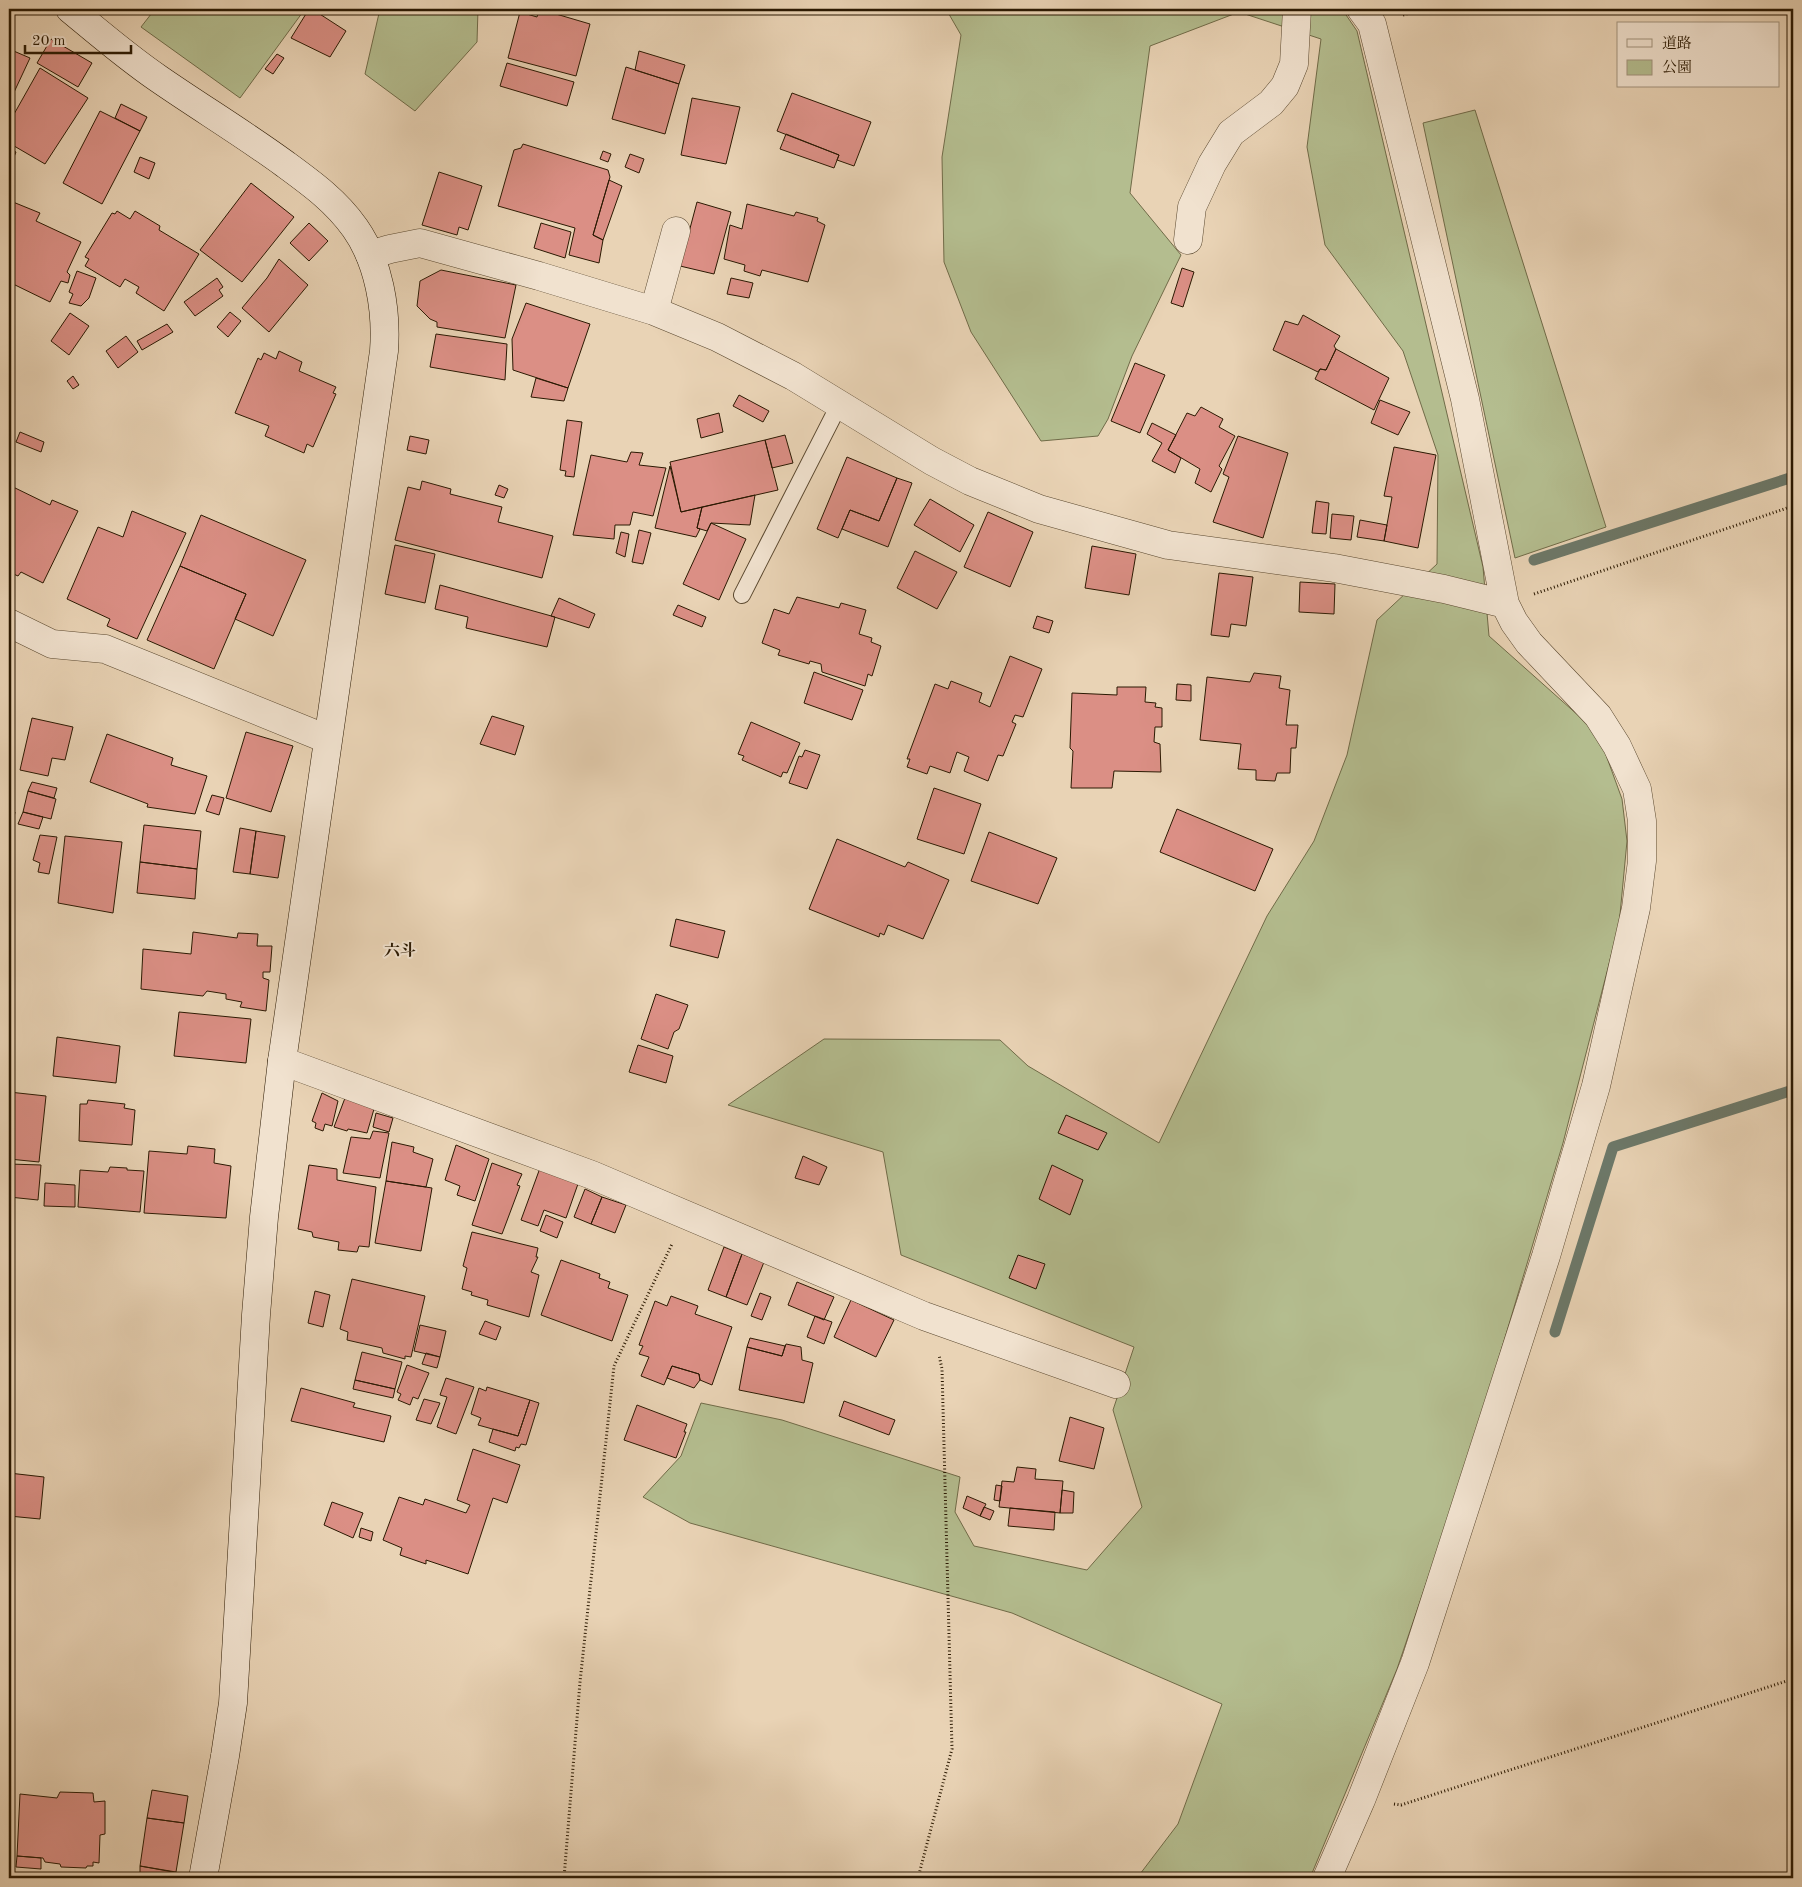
<svg xmlns="http://www.w3.org/2000/svg" width="1802" height="1887" font-family="'Old Standard TT','Noto Serif JP',serif">
<style>
.green{fill:#b4bd8f;stroke:#706b48}
.lines{fill:none;stroke-linecap:round;stroke-linejoin:round}
.stream{stroke:#6c7869;stroke-width:11}
.building{fill:#db8f85;stroke:#2b1902}
.lane-casing{stroke:#5a482f;stroke-width:18}
.street-casing{stroke:#5a482f;stroke-width:29}
.secondary-casing{stroke:#2b1902;stroke-width:29}
.path{stroke:#2b1902;stroke-width:3;stroke-dasharray:1 2.5;stroke-linecap:butt}
.lane{stroke:#f1e2cf;stroke-width:16}
.street{stroke:#f1e2cf;stroke-width:28}
.secondary{stroke:#f1e2cf;stroke-width:28}
.labels{text-anchor:middle;stroke-width:4;stroke-linejoin:round;paint-order:stroke}
.quarter-label{font-size:16px;font-weight:bold;fill:#2b1902;stroke:#f1e2cf}
</style>
<rect width="100%" height="100%" fill="#e9d3b5"/>
<filter id="stains"><feTurbulence type="fractalNoise" baseFrequency=".004" numOctaves="4"/><feColorMatrix values="0 0 0 0 .2 0 0 0 0 .09 0 0 0 0 .02 0 0 0 .5 -.17"/></filter>
<radialGradient id="worn" r=".72"><stop offset=".6" stop-color="#630" stop-opacity="0"/><stop offset="1" stop-color="#630" stop-opacity=".3"/></radialGradient>
<!-- green -->
<path class="green" d="M155 9H305L240 98 141 27Z
M380 9H478L477 42 415 111 365 74Z
M946 9H1342L1357 31 1483 567 1489 636 1598 733 1622 799 1627 841 1619 925 1563 1143 1470 1455 1397 1669 1310 1878H1137L1178 1824 1222 1704 1012 1613 690 1523 643 1497 681 1456 701 1403 782 1420 960 1477 955 1512 974 1546 1087 1570 1142 1507 1113 1410 1134 1347 901 1255 883 1152 728 1105 824 1039 1000 1040 1028 1066 1159 1143 1267 916 1314 841 1347 755 1377 620 1437 564 1438 455 1403 351 1325 245 1307 147 1321 39 1239 12 1150 46 1130 193 1181 255 1132 356 1108 419 1098 436 1041 441 971 332 944 262 942 157 961 35Z
M1475 110 1606 527 1515 558 1423 123Z"/>
<g class="lines">
<!-- stream -->
<path class="stream" d="M1534 560 1793 477
M1555 1332 1613 1147 1793 1090"/>
</g>
<!-- building -->
<path class="building" d="M309 9H312L346 31 330 57 291 38Z
M539 9 590 24 576 76 508 58 520 12 537 17Z
M51 39 92 63 78 87 37 63Z
M9 49 30 58 9 103Z
M639 51 685 65 679 84 635 70Z
M277 54 284 58 273 74 265 69Z
M507 63 574 82 567 106 500 86Z
M626 67 679 84 665 134 612 119Z
M40 68 88 98 45 164 9 143V123Z
M792 93 871 122 854 166 837 160 839 155 777 131Z
M692 98 740 107 726 164 681 155Z
M121 104 147 117 140 131 115 118Z
M100 111 140 131 102 204 63 183Z
M786 134 839 155 834 168 780 149Z
M523 144 608 170 610 177 593 235 603 240 599 263 569 255 575 228 498 206 514 150 521 148Z
M9 149 16 152 9 169Z
M603 151 611 154 608 162 600 159Z
M630 154 644 159 639 173 625 167Z
M140 157 155 163 149 179 134 172Z
M439 172 482 186 468 230 459 227 457 235 422 225Z
M609 180 622 186 603 240 593 235Z
M251 183 294 217 242 282 200 250Z
M13 202 40 213 36 221 81 242 67 272 70 275 68 283 61 281 50 302 11 283 9 288V211Z
M697 202 731 212 714 274 680 266Z
M747 204 794 216 796 212 818 218 817 221 825 225 808 282 762 270 760 276 744 271 745 265 724 259 730 225 742 229Z
M117 211 130 219 135 211 160 226 159 230 199 254 164 311 136 293 139 287 125 279 120 287 85 266 89 259 85 257 112 213 115 214Z
M309 223 328 241 309 261 290 243Z
M541 223 571 232 565 258 534 248Z
M279 259 308 285 269 332 242 308 267 278Z
M1182 268 1194 272 1183 307 1171 303Z
M441 270 516 285 505 338 437 327V322L430 319 417 306 420 281Z
M77 271 96 278 89 298 81 306 69 303 73 294 69 292Z
M217 278 223 287 219 290 223 296 195 316 184 302Z
M731 278 753 283 749 298 727 294Z
M526 303 590 324 568 388 513 370 512 339Z
M230 312 241 321 228 337 217 327Z
M70 313 89 326 69 355 51 341Z
M1303 315 1340 336 1334 346 1336 349 1326 370 1320 369 1318 372 1273 350 1285 321 1298 325Z
M167 324 173 332 142 350 137 341Z
M436 334 507 344 505 380 430 367Z
M126 336 138 352 118 368 106 351Z
M1336 349 1389 378 1374 410 1315 379 1320 369 1326 370Z
M279 351 302 362 299 371 336 387 333 393 336 394 313 447 307 444 304 453 265 436 269 426 235 413 258 358 261 360 264 353 276 359Z
M1135 363 1165 375 1140 433 1111 421Z
M73 376 79 385 73 389 67 381Z
M536 378 568 388 564 401 531 397Z
M739 395 769 411 763 422 733 406Z
M1380 400 1410 412 1398 435 1371 423Z
M1201 407 1223 419 1219 427 1235 436 1219 466 1222 469 1211 492 1195 483 1200 469 1168 450 1187 413 1195 416Z
M719 413 723 432 701 438 697 419Z
M567 420 582 422 574 477 565 476 566 471 560 470Z
M1152 423 1176 435 1168 450 1181 458 1175 473 1152 461 1162 443 1147 434Z
M20 432 44 442 41 452 16 442Z
M785 435 793 463 772 468 765 440Z
M410 436 429 440 426 454 407 450Z
M1238 436 1288 453 1263 538 1213 522 1229 477 1223 474Z
M765 440 778 490 681 512 670 462Z
M1394 447 1436 455 1418 548 1384 541 1392 497 1384 496Z
M631 452 643 453 639 465 666 468 653 516 633 512 630 525H615L614 539 573 535 591 455 627 462Z
M847 457 897 478 879 521 850 510 838 538 817 529Z
M670 466 681 512 702 507 697 528 700 529 696 537 655 528Z
M897 478 912 483 888 547 842 529 850 510 879 521Z
M422 481 451 489 450 494 502 507 498 522 553 536 542 578 395 540 408 487 420 490Z
M9 485 50 505 52 500 78 511 43 583 21 572 18 576 9 572Z
M499 485 508 489 504 498 495 495Z
M755 495 750 525 711 523 707 531 697 528 702 507Z
M930 499 974 525 960 552 914 525Z
M1316 501 1329 503 1326 534 1312 533Z
M132 511 186 533 137 639 107 626 110 619 67 599 98 527 123 537Z
M988 512 1033 532 1010 587 964 567Z
M1332 514 1354 516 1351 540 1330 538Z
M201 515 306 560 273 636 235 619 246 594 180 566Z
M1360 520 1387 525 1384 541 1357 537Z
M711 523 746 539 719 600 683 584Z
M639 530 651 533 643 564 632 562Z
M621 532 629 534 625 557 616 553Z
M395 545 435 554 425 603 385 594Z
M1092 546 1136 554 1129 595 1085 588Z
M915 551 957 572 937 609 897 588Z
M180 566 246 594 214 669 147 640Z
M1219 573 1253 577 1246 626 1231 624 1229 637 1211 635Z
M1300 582 1335 584 1334 614 1299 612Z
M440 585 555 617 547 647 466 628 468 617 435 609Z
M797 597 839 608 841 603 866 610 859 634 872 638 871 642 881 646 872 676 868 674 865 686 822 672 821 664 810 661 809 664 778 655 780 650 762 643 774 609 789 614Z
M559 598 595 614 589 628 551 616Z
M678 605 706 617 702 627 673 615Z
M1037 616 1053 621 1049 633 1033 628Z
M1010 656 1042 669 1023 717 1015 715 1012 722 1016 724 1003 756 998 755 988 781 964 771 969 757 957 752 950 773 930 766 927 774 907 767 910 759H907L935 684 948 689 951 681 982 693 979 702 990 707Z
M814 672 863 690 852 720 804 703Z
M1254 673 1281 676 1279 688 1290 690 1286 725H1298L1296 748H1291L1290 773H1277L1275 781 1256 780V770L1238 769 1241 744 1200 740 1207 677 1250 682Z
M1177 684 1191 685V701L1176 700Z
M1117 687H1146L1145 702 1156 703 1155 707 1162 708V727H1155L1154 742 1160 744 1161 772 1114 771 1112 788H1071L1073 751 1070 748 1072 693 1117 695Z
M492 716 524 726 515 755 480 744Z
M32 718 73 727 65 760 52 758 48 776 20 770Z
M751 722 800 743 787 773 783 772 781 777 742 760 744 756 738 754Z
M246 732 293 746 271 812 226 798Z
M107 734 173 758 171 765 207 776 195 814 147 807 148 804 90 782Z
M805 750 820 755 807 789 789 783 799 756 802 757Z
M32 782 57 788 54 798 28 791Z
M934 788 981 804 964 854 917 839Z
M28 791 56 799 51 819 23 812Z
M212 795 224 798 219 815 206 811Z
M1177 809 1273 849 1255 891 1160 852Z
M9 811 15 812 9 846Z
M23 812 43 817 39 829 18 824Z
M144 825 201 831 197 869 140 862Z
M240 828 256 831 250 874 233 872Z
M256 831 285 836 278 878 250 874Z
M989 832 1057 858 1038 904 971 881Z
M40 835 57 837 49 874 38 872 40 863 33 860Z
M65 836 122 842 113 913 58 903Z
M837 839 905 867 908 862 949 880 923 939 888 925 884 935 880 933 879 937 809 909Z
M140 862 197 869 195 899 137 893Z
M676 919 725 931 718 958 670 946Z
M193 932 237 938 238 933 258 934 257 946H272L270 972H263V978L269 980 266 1011 240 1007 242 1002 226 999V994L207 991 203 996 141 989 143 949 191 954Z
M656 994 688 1005 679 1029 674 1032 668 1049 641 1039Z
M179 1012 251 1019 246 1063 174 1056Z
M57 1037 120 1046 116 1083 53 1076Z
M638 1045 673 1056 666 1083 629 1072Z
M9 1092 46 1096 39 1162 9 1159Z
M322 1093 338 1101 332 1126 325 1124 323 1131 315 1128 316 1123 312 1121Z
M345 1098 374 1109 367 1133 348 1129 347 1131 334 1127Z
M88 1100 125 1104 124 1108 135 1110 132 1145 79 1141 80 1104H87Z
M376 1113 393 1118 389 1132 373 1127Z
M1066 1115 1107 1133 1098 1150 1058 1133Z
M373 1131 389 1133 380 1178 343 1173 351 1137 370 1139Z
M392 1142 414 1147 413 1152 433 1159 426 1187 386 1181Z
M456 1145 489 1159 475 1201 457 1195 460 1186 445 1180Z
M188 1146 215 1149 214 1163 231 1166 226 1218 144 1213 149 1151 187 1154Z
M803 1156 827 1167 819 1185 795 1178Z
M492 1163 522 1174 517 1185 520 1186 502 1234 472 1225Z
M9 1164 41 1165 38 1200 9 1197Z
M309 1165 337 1169V1180L376 1187 369 1247 359 1246 357 1252 338 1250 339 1242 313 1237 312 1232 298 1229Z
M1052 1165 1083 1180 1070 1215 1039 1199Z
M110 1167 127 1168V1170L144 1171 140 1212 78 1207 80 1170 108 1172Z
M540 1168 579 1181 566 1218 544 1210 538 1226 521 1220Z
M386 1181 432 1188 421 1251 375 1243Z
M45 1183 75 1185V1207L44 1206Z
M585 1189 602 1197 591 1224 574 1217Z
M602 1197 626 1205 615 1233 591 1224Z
M546 1215 563 1222 557 1238 540 1231Z
M472 1232 538 1248 536 1257H538L531 1272 539 1275 529 1317 487 1305 488 1300 471 1295 472 1292 462 1289 467 1268 463 1266Z
M724 1247 742 1254 726 1297 708 1290Z
M742 1254 764 1262 747 1305 726 1297Z
M1018 1255 1045 1264 1036 1289 1009 1278Z
M561 1260 600 1274 599 1278 610 1282 608 1288 628 1295 612 1341 541 1315Z
M352 1279 425 1296 411 1357 405 1356V1359L383 1353 382 1348 347 1340 348 1332 340 1329Z
M797 1282 834 1297 824 1320 788 1305Z
M315 1291 330 1295 323 1327 308 1323Z
M760 1293 771 1297 762 1320 751 1316Z
M671 1296 698 1306 695 1314 732 1327 712 1385 700 1380 699 1374 672 1366 664 1385 641 1376 649 1357 639 1354 643 1346 639 1345 655 1301 667 1306Z
M851 1300 894 1320 876 1357 834 1337Z
M815 1316 832 1322 824 1344 807 1337Z
M485 1321 501 1327 496 1340 479 1334Z
M420 1325 446 1331 440 1357 414 1351Z
M750 1338 785 1346 782 1356 747 1347Z
M786 1344 801 1347 802 1360 813 1363 804 1403 739 1390 747 1347 782 1356Z
M362 1352 402 1362 395 1389 355 1380Z
M426 1353 440 1357 437 1368 422 1364Z
M407 1365 429 1373 418 1399 413 1397 410 1405 398 1400 401 1394 397 1392Z
M672 1366 699 1374 700 1380 694 1388 667 1378Z
M446 1378 474 1387 456 1434 437 1427 447 1397 440 1395Z
M355 1380 395 1389 393 1398 353 1389Z
M487 1387 530 1400 518 1436 478 1425 481 1418 471 1414 479 1388 486 1391Z
M301 1388 355 1403 353 1407 391 1416 384 1442 291 1421Z
M424 1399 440 1403 431 1424 416 1420Z
M530 1400 539 1403 526 1445 521 1444 519 1448 516 1447 515 1451 489 1442 493 1429 518 1436Z
M844 1401 895 1420 889 1435 839 1416Z
M637 1405 687 1424 684 1432H686L676 1458 624 1440Z
M1070 1417 1104 1428 1094 1469 1059 1461Z
M473 1449 520 1465 507 1503 493 1498 468 1574 426 1560V1564L400 1555 402 1548 383 1540 399 1497 423 1505 425 1499 466 1513 470 1505 457 1500Z
M1017 1467 1036 1469 1035 1479 1063 1481 1060 1513 999 1507 1002 1481 1014 1482Z
M9 1473 44 1477 40 1519 9 1516Z
M996 1485 1002 1486 1000 1501 994 1500Z
M1062 1490 1074 1492 1073 1513H1060Z
M967 1496 986 1504 980 1516 963 1508Z
M332 1502 363 1513 353 1538 324 1525Z
M984 1507 994 1511 990 1520 980 1516Z
M1010 1508 1055 1512 1054 1530 1008 1526Z
M361 1528 373 1532 371 1541 359 1537Z
M152 1790 188 1796 184 1823 147 1818Z
M60 1792 93 1793 94 1802 105 1801V1834L100 1835 99 1863 93 1862V1866H87L86 1868 61 1867 60 1864 45 1862 43 1858 17 1856 20 1794 57 1798Z
M147 1818 184 1823 176 1872 140 1866Z
M17 1856 41 1858V1869L16 1867Z
M140 1866 173 1872 172 1878 140 1876Z"/>
<g class="lines">
<!-- lane casing -->
<g class="lane-casing">
<path id="lane" d="M742 595 839 405"/>
</g>
<!-- street casing -->
<g class="street-casing">
<path id="street" d="M1188 240 1192 207 1212 164 1231 133 1271 103 1285 86 1294 64 1297 9
M370 255 390 249 420 243 539 276 654 311 717 337 793 376 932 461 970 481 1039 509 1168 545 1334 568 1444 589 1505 604
M654 311 676 231
M9 623 52 644 105 649 327 739
M282 1061 592 1175 924 1316 1116 1384
M1327 1878 1361 1800 1415 1663 1546 1256 1596 1086 1636 908 1642 861V821L1637 789 1617 746 1598 716 1529 643 1514 622 1505 604 1465 399 1372 24 1361 9"/>
</g>
<!-- secondary casing -->
<g class="secondary-casing">
<path id="secondary" d="M70 9C99 33 128 58 159 79 201 108 244 134 285 164 311 183 336 201 355 228 379 262 387 310 384 351L282 1061 264 1217 256 1315 233 1703 225 1756 203 1878"/>
</g>
<!-- path -->
<path class="path" d="M1403 15 1422 9
M1534 594 1793 506
M1394 1804 1401 1805 1793 1679
M564 1878 580 1682 614 1366 672 1244
M918 1878 952 1749 942 1369 939 1355"/>
<!-- lane -->
<use href="#lane" class="lane"/>
<!-- street -->
<use href="#street" class="street"/>
<!-- secondary -->
<use href="#secondary" class="secondary"/>
</g>
<g class="labels">
<!-- quarter labels -->
<g class="quarter-label">
<text x="400" y="956">六斗</text>
</g>
</g>
<!-- margin -->
<rect width="1802" height="1887" fill="none" stroke="#e9d3b5" stroke-width="30"/>
<rect x="10" y="10" width="1782" height="1867" fill="none" stroke="#2b1902" stroke-width="2.5"/>
<rect x="15" y="15" width="1772" height="1857" fill="none" stroke="#2b1902"/>
<!-- legend -->
<rect x="1617" y="22" width="162" height="65" fill="#f1e2cf" stroke="#a2927d"/>
<rect x="1627" y="39" width="25" height="8" fill="#f1e2cf" stroke="#a2927d"/>
<text x="1662" y="48" font-size="15" fill="#2b1902">道路</text>
<rect x="1627" y="60" width="25" height="15" fill="#b4bd8f" stroke="#a2927d"/>
<text x="1662" y="72" font-size="15" fill="#2b1902">公園</text>
<!-- scale -->
<path d="M25 45v8h106v-8" fill="none" stroke="#2b1902" stroke-width="2.5"/>
<text x="32" y="45" font-size="15" fill="#2b1902" stroke="#f1e2cf" stroke-width="4" paint-order="stroke">20 m</text>
<rect width="100%" height="100%" filter="url(#stains)"/>
<rect width="100%" height="100%" fill="url(#worn)"/>
</svg>
